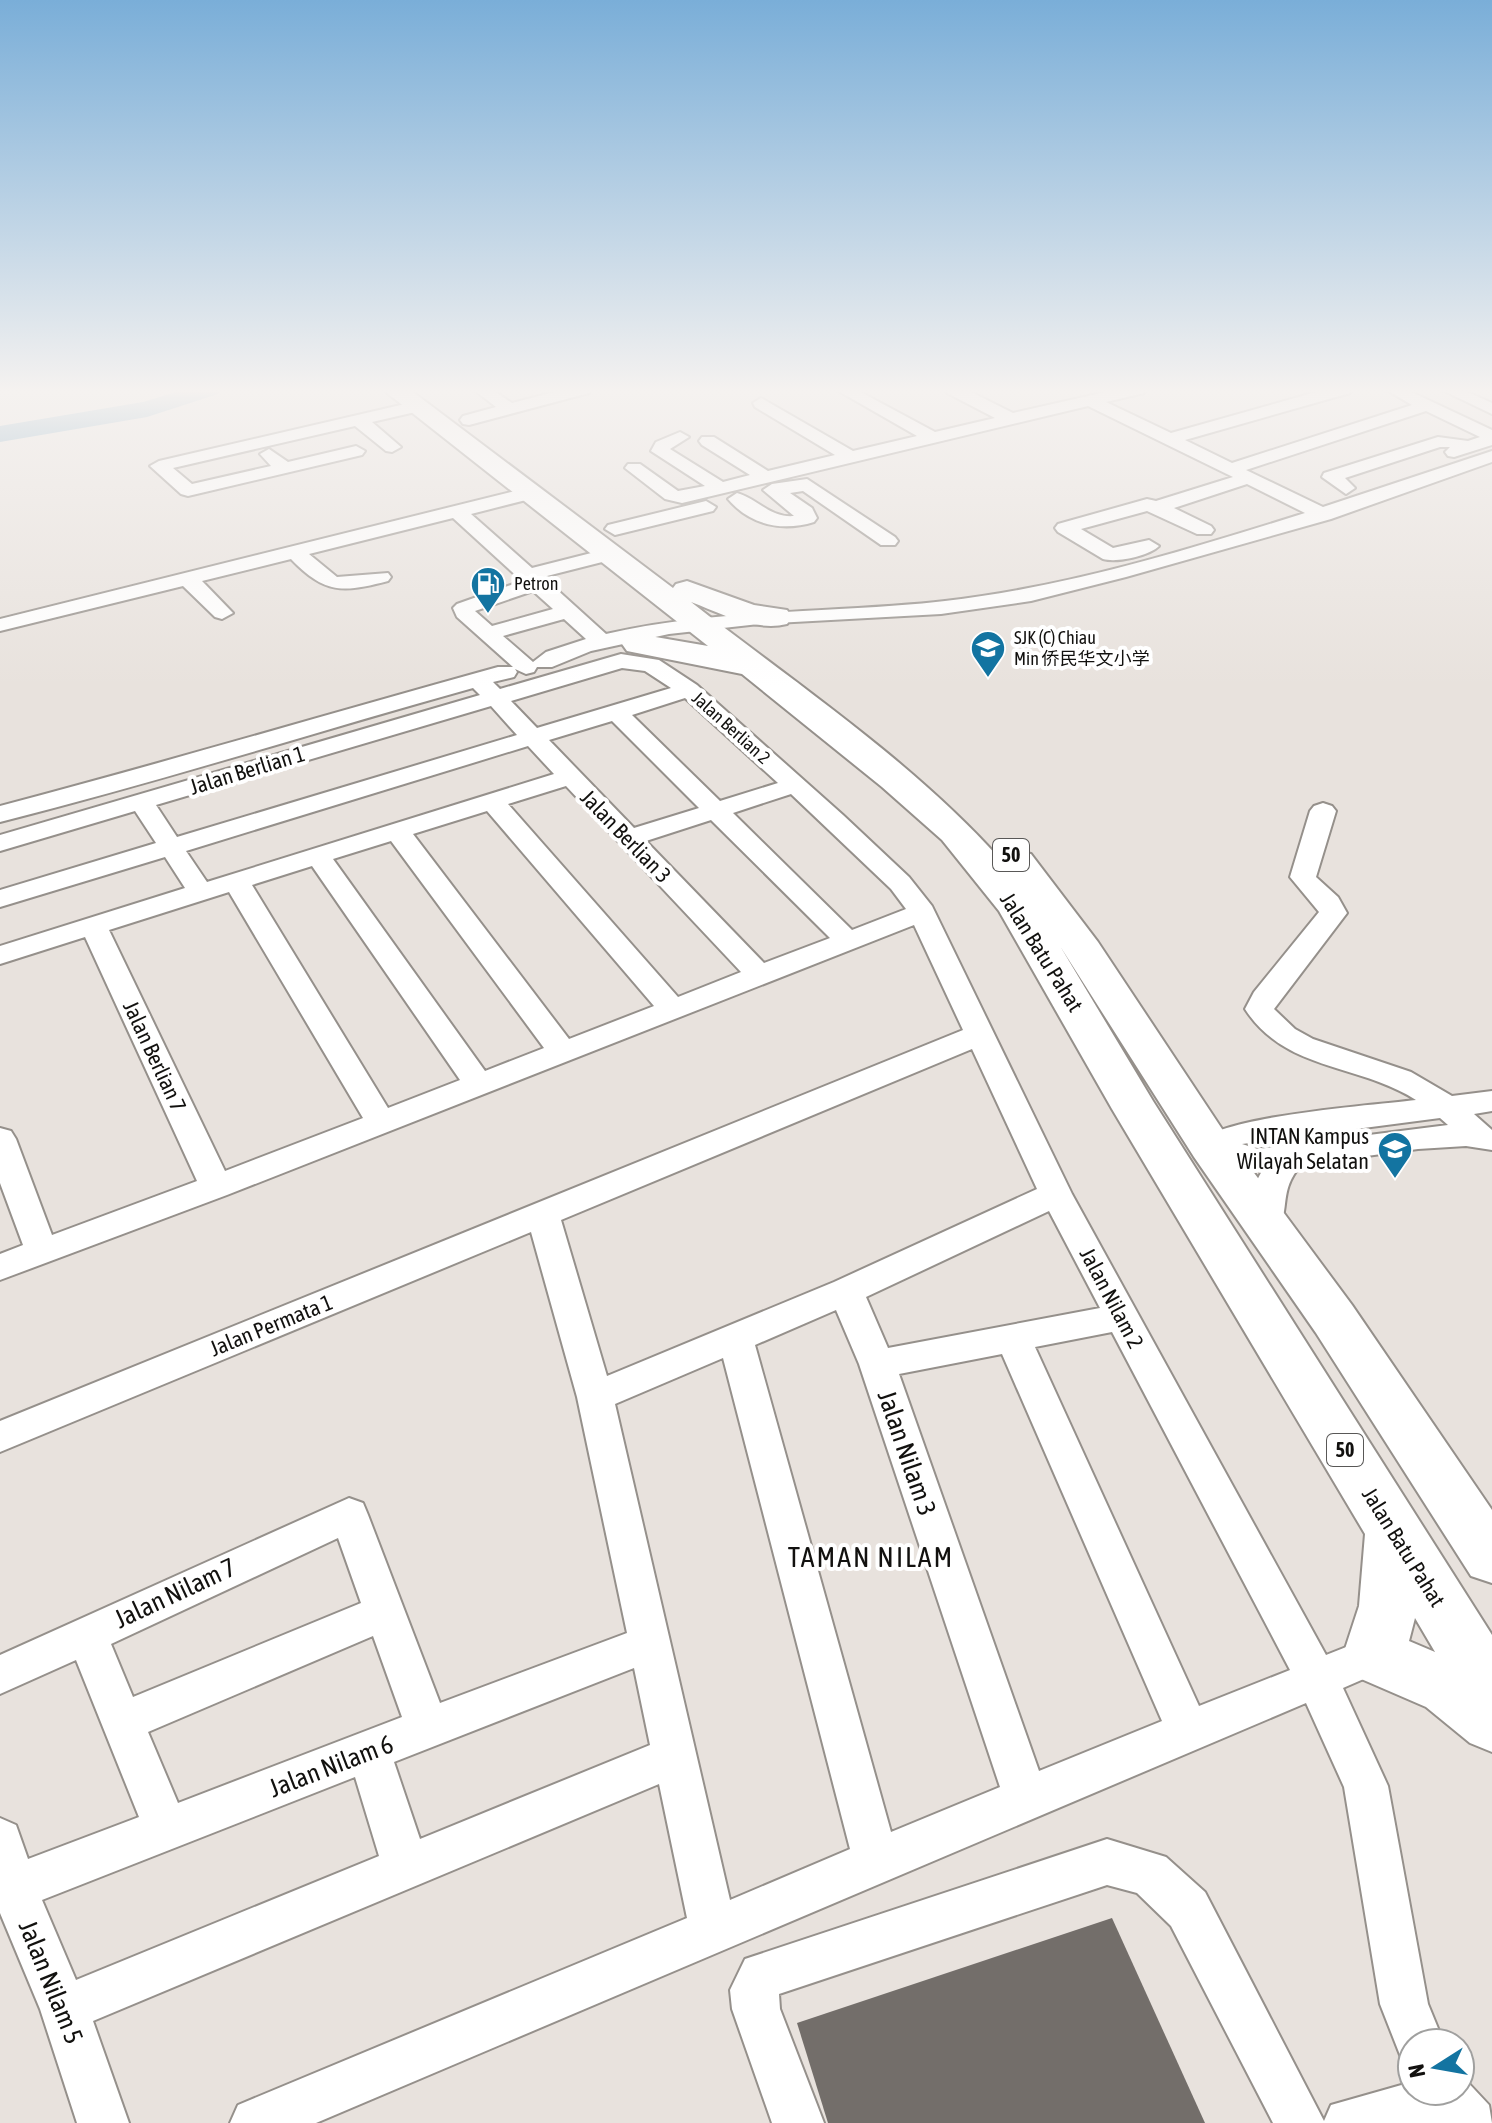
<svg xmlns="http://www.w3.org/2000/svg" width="1492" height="2123" font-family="'Asap Condensed','Noto Sans SC',sans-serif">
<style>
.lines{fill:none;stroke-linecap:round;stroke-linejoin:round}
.river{fill:#75a4c0;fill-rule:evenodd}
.building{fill:#736e6a}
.minor-casing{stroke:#95908b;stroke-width:4}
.highway-casing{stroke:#95908b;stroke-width:4}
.minor{fill:#fff;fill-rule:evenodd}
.highway{fill:#fff;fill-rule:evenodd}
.labels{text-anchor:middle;stroke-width:8;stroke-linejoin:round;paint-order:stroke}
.far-poi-label{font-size:18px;fill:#12110f;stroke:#fff;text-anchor:start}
.far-street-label{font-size:18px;fill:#12110f;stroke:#fff}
.shield{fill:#fff;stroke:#595857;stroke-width:2}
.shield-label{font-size:20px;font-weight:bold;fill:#12110f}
.street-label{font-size:22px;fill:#12110f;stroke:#fff}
.poi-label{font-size:22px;fill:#12110f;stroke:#fff;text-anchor:end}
.near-street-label{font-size:26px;fill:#12110f;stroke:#fff}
.near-neighbourhood-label{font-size:28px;letter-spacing:2px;fill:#12110f;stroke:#fff}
</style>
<rect width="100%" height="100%" fill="#e8e2dd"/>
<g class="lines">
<!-- river -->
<path class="river" d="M186 389H221L218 394 147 417 0 442V426L143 402Z"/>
</g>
<!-- building -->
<path class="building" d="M1112 1918 1205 2123H828L797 2023Z"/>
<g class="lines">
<!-- minor casing -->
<g class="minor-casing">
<path id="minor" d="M473 389H491L512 403 566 389H591L589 393 469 425 463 424 460 420 463 416 496 407Z
M835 389H855L935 432 995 418 947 393 945 389H965L1013 413 1119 389H1146L1144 393 1106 402 1171 433 1327 389H1352L1350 393 1185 440 1232 463 1412 405 1385 389H1405L1492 430V445L1454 457 1448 456 1445 452 1450 447H1440L1345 478 1355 488 1346 494 1322 477 1324 473 1438 437 1468 441 1480 437 1426 411 1246 470 1323 507 1492 451V462L1331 519 1126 577 1031 601 941 614 759 624 669 634 591 651 552 667H537L534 672 526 674 515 669 517 672 514 677 493 682 500 689 621 654 659 660 697 685 843 815 909 877 932 906 1072 1194 1326 1655 1374 1636 1389 1642 1395 1655 1389 1668 1343 1688 1388 1786 1428 2004 1444 2043H1412V2065L1402 2060 1380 2004 1344 1787 1306 1703 316 2123H230L238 2105 687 1918 659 1784 93 2021 129 2123H77L40 2009 0 1913V1818L16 1825 28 1859 139 1817 76 1660 0 1694V1655L349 1498 363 1503 368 1515 440 1703 627 1633 577 1397 531 1232 0 1452V1421L963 1030 914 925 227 1195 0 1280V1254L23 1245 0 1183V1128L11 1131 16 1139 52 1235 197 1181 85 937 0 964V946L185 888 165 857 0 907V890L156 843 135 811 0 851V835L480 695 473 688C315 732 159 782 0 822V806C167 762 332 713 498 667H513L457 617 453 608 457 604 522 581 453 518 309 554 337 577 388 573 391 577 388 581C342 593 325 594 291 559L202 581 233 613 222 619 215 617 183 586 0 631V619L531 487 540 493 538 497 471 514 532 568 611 548 618 550 621 554 618 558 543 577 606 634C718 608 831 614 945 601 1068 587 1187 550 1305 513L1247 484 1174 508 1211 526 1214 530 1211 534H1197L1147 511 1081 529 1113 548 1149 540 1159 546C1149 556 1117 563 1103 559L1058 532 1055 528 1058 524 1147 499 1156 501 1233 477 1088 406 682 503 665 499 625 468 628 464H640L678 491 705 486 651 451 656 442 680 432 689 437 670 449 723 482 750 475 702 445 699 441 702 437H714L768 471 835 455 755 407 753 403 761 398 853 451 917 436ZM533 591 553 609 492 626 475 611ZM564 619 586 639 546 652 533 662 503 636ZM622 668 645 671 671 688 537 728 511 701ZM685 698 778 783 720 801 632 715ZM491 706 517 735 177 837 156 805ZM612 721 699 808 634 828 549 740ZM528 746 554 774 207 882 186 851ZM566 786 741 972 678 997 508 804ZM791 794 891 889 906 909 852 930 733 813ZM487 811 654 1006 569 1039 413 834ZM711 820 830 938 764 963 646 841ZM391 841 544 1048 485 1071 333 859ZM312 866 460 1080 388 1108 252 885ZM229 892 363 1118 225 1171 109 930ZM972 1049 1037 1189 834 1282 607 1376 561 1220ZM1049 1211 1100 1308 888 1348 866 1297ZM836 1310 859 1364 1000 1787 891 1832 755 1345ZM1112 1332 1290 1670 1199 1706 1035 1347ZM1002 1354 1162 1721 1039 1771 899 1374ZM723 1358 850 1849 730 1900 615 1404ZM338 1538 361 1603 133 1697 111 1644ZM373 1636 402 1717 178 1803 148 1732ZM634 1668 650 1745 420 1839 394 1762ZM355 1777 379 1856 76 1980 42 1900Z
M1440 389H1461L1492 403V414Z
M418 401 427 406 424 410 372 422 401 447 392 452 386 451 355 426 173 468 192 484 271 466 260 454 269 449 288 462 356 446 365 451 362 455 188 496 181 494 150 466 159 461Z
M807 479 895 537 898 541 895 545H881L803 491 790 493 812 508 817 518 814 522C782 532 750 525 728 499L737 493C758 499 770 518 794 516L763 490 772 484Z
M706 501 716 507 713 511 615 535 605 529 608 525Z
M1323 803 1332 806 1336 811 1316 877 1338 897 1347 913 1274 1009 1295 1029 1313 1039 1411 1072 1452 1096 1492 1091V1111L1474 1114 1492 1130V1150L1466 1146 1418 1149 1301 1165C1278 1192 1291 1207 1277 1232L1265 1235 1253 1232C1243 1214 1252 1188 1262 1171L1199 1154 1194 1146C1212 1116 1376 1105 1416 1100 1358 1063 1286 1072 1245 1009L1254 992 1319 912 1290 877 1310 811 1314 806ZM1440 1118 1448 1125 1258 1149 1242 1144Z
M1107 1839 1166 1857 1205 1892 1324 2121 1331 2105 1412 2082V2091H1460V2074L1489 2105 1492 2123H1273L1171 1926 1137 1893 1107 1885 779 1994 780 2009 824 2123H772L732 2009 730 1990 745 1959Z"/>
</g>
<!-- highway casing -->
<g class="highway-casing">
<path id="highway" d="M382 389H409L673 588 676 584 687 581 754 605 787 610 792 617 787 624C755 632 720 613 691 602 795 683 912 761 1000 859L1003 854 1017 851 1031 854 1098 942 1226 1135 1352 1305 1492 1510V1583L1471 1576 1316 1333 1194 1157 1060 946 1153 1101 1492 1635V1752L1470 1743 1426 1707 1352 1675 1343 1655 1359 1606 1365 1534 1112 1109 999 911 942 840 882 787 742 674 627 651 622 644 627 637 638 634 708 646ZM1415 1618 1435 1652 1409 1641Z"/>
</g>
<!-- minor -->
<use href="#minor" class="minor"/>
<!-- highway -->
<use href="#highway" class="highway"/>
</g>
<!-- sky -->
<linearGradient id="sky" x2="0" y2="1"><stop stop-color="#7aaed8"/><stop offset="0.57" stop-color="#f5f2f0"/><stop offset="1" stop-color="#f5f2f0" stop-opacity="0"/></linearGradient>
<rect width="1492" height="686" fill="url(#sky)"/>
<!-- icons -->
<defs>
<g id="fuel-pin" transform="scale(1.8)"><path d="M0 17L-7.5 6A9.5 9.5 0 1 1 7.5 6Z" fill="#1374a1" stroke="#fff"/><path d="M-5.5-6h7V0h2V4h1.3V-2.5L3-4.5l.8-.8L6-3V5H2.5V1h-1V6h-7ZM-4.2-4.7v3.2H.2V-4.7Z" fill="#fff"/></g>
<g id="school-pin" transform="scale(1.8)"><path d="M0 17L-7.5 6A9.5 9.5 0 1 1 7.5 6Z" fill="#1374a1" stroke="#fff"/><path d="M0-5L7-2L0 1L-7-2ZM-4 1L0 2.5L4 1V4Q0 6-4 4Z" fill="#fff"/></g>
<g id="university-pin" transform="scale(1.8)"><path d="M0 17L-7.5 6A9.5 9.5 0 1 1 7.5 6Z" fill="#1374a1" stroke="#fff"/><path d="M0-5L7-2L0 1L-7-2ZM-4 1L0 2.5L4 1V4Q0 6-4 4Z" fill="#fff"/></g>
</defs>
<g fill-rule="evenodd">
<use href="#fuel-pin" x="488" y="584"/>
<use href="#school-pin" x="988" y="648"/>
<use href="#university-pin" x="1395" y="1149"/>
</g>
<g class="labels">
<!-- far-poi labels -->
<g class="far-poi-label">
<text x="514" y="590">Petron</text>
<text x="1014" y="644">SJK (C) Chiau<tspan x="1014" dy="21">Min 侨民华文小学</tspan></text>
</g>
<!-- far-street labels -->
<g class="far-street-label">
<text transform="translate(731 728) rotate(42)" y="6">Jalan Berlian 2</text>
</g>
<!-- shield labels -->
<g class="shield">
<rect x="993" y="839" width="36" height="32" rx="6"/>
<rect x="1327" y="1434" width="36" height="32" rx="6"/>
</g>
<g class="shield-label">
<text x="1011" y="862">50</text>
<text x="1345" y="1457">50</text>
</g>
<!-- street labels -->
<g class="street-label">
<text transform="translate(247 770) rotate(-17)" y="8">Jalan Berlian 1</text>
<text transform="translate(626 836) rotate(46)" y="8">Jalan Berlian 3</text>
<text transform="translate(1042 952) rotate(58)" y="8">Jalan Batu Pahat</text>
<text transform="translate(155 1056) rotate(65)" y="8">Jalan Berlian 7</text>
<text transform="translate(1112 1298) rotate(62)" y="8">Jalan Nilam 2</text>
<text transform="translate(271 1325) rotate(-22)" y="8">Jalan Permata 1</text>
<text transform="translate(1404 1547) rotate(58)" y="8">Jalan Batu Pahat</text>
</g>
<!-- poi labels -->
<g class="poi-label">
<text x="1369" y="1144">INTAN Kampus<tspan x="1369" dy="25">Wilayah Selatan</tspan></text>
</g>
<!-- near-street labels -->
<g class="near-street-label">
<text transform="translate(907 1453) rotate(71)" y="9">Jalan Nilam 3</text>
<text transform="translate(175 1593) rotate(-25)" y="9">Jalan Nilam 7</text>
<text transform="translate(331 1766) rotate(-21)" y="9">Jalan Nilam 6</text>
<text transform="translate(51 1982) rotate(68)" y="9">Jalan Nilam 5</text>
</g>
<!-- near-neighbourhood labels -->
<g class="near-neighbourhood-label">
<text x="871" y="1567">TAMAN NILAM</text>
</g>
</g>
<!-- north arrow -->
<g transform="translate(1436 2067) rotate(259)"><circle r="38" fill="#ffffff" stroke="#a0a09f" stroke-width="2"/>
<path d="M0-6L14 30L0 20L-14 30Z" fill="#1374a1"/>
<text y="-12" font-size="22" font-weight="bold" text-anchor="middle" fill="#12110f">N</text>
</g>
</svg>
